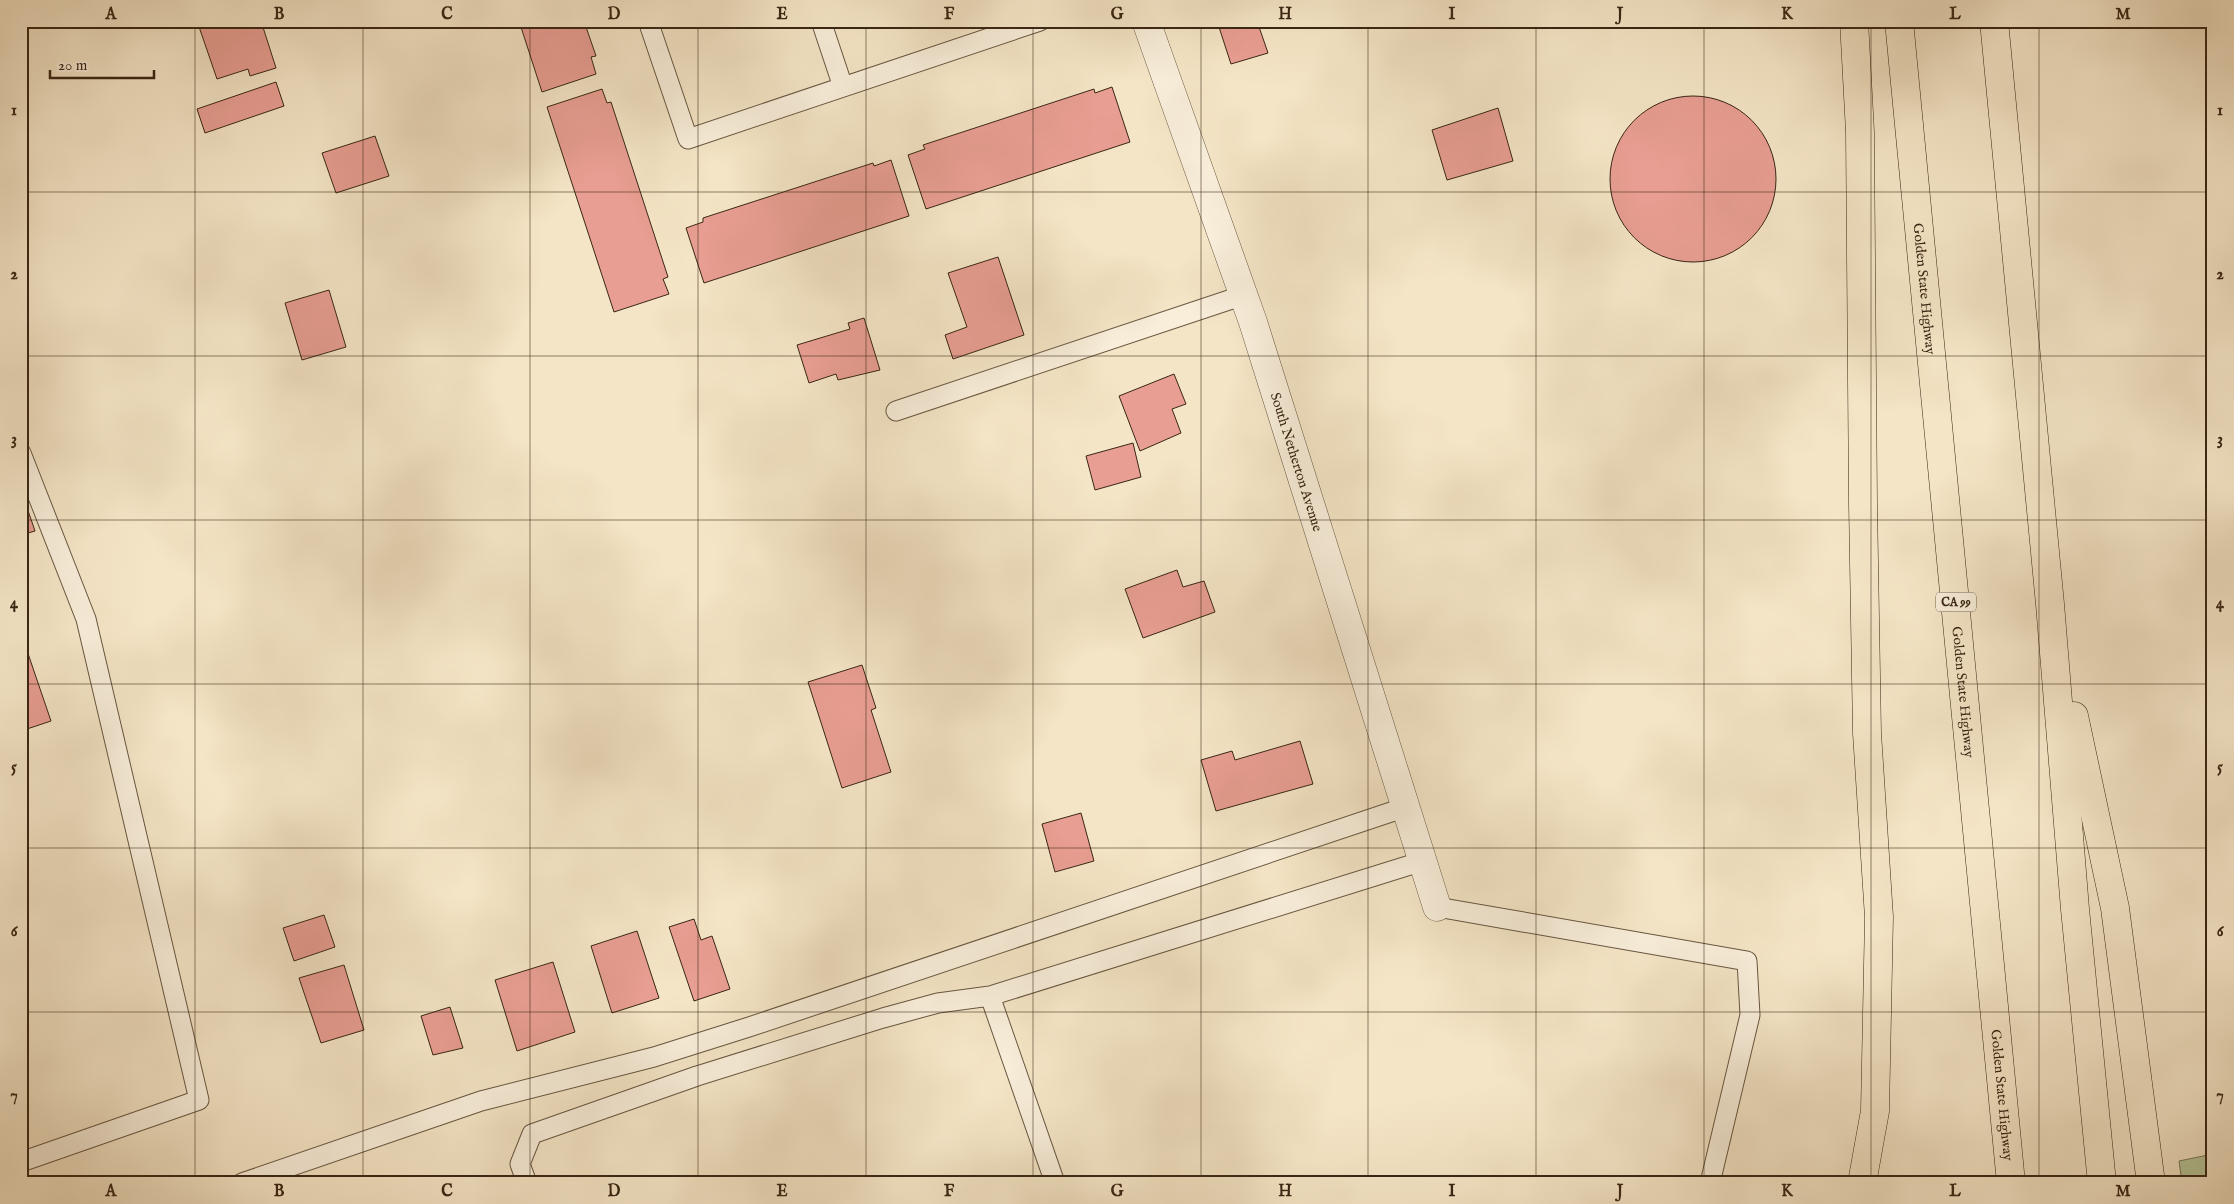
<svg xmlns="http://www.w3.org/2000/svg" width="2234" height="1204" font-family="'IM FELL English',serif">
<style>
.green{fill:#b5c699;stroke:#777656}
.building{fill:#e89e92;stroke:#392614}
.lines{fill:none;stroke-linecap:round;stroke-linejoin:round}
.lane-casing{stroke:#685640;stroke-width:21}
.street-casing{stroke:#685640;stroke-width:29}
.highway-casing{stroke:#392614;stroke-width:29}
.lane{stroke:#f8eeda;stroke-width:19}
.street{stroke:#f8eeda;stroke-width:28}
.highway{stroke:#f4e5c6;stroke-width:28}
.grid{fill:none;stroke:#392614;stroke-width:1;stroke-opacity:0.55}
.labels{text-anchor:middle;stroke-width:4.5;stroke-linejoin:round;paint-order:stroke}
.shield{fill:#f8eeda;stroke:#72624f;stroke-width:1}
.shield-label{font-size:12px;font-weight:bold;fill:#392614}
.street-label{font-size:14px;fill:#392614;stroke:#f8eeda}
.neatline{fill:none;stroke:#392614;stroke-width:2}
.grid-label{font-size:16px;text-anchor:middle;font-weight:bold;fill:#392614}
</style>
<rect width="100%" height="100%" fill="#f4e5c6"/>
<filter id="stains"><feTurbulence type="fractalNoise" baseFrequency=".004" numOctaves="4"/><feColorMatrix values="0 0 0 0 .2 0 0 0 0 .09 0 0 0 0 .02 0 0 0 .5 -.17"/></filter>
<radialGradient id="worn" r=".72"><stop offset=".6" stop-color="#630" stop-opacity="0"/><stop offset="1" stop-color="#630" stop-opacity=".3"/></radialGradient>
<!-- green -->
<path class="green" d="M2213 1154V1183H2182L2179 1161Z"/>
<!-- building -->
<path class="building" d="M197 21H261L276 68 250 76 248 69 217 79Z
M519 21H584L596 56 591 57 596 74 542 92Z
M1217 21H1257L1268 53 1231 64Z
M276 82 284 106 205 133 197 109Z
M1112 87 1130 142 926 209 908 155 925 149 923 145 1094 89 1095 93Z
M602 89 607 103 611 102 668 277 663 279 669 294 614 312 547 107Z
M1610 179a83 83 0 1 1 166 0a83 83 0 1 1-166 0Z
M1498 108 1513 161 1447 180 1432 130Z
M375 136 389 176 336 193 322 153Z
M891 160 909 216 704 283 686 228 703 222V218L873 163 874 166Z
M998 257 1024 335 953 359 945 335 967 327 948 273Z
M329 290 346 347 302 360 285 303Z
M864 318 880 370 838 380 836 374 809 383 797 345 850 329 848 323Z
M1174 374 1186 404 1172 409 1181 433 1140 451 1119 396Z
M1133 443 1141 477 1095 490 1086 456Z
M21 490 35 531 21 535Z
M1177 570 1183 587 1204 581 1215 612 1143 638 1125 589Z
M21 633 51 721 21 731Z
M862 665 876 708 871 710 891 772 842 788 808 682Z
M1300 741 1313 784 1216 811 1201 760 1232 751 1235 760Z
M1081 813 1094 861 1055 872 1042 824Z
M324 915 335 947 294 961 283 928Z
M694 919 701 940 712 936 730 989 694 1001 669 927Z
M637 931 659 998 612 1013 591 946Z
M553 962 575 1032 517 1051 495 980Z
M344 965 364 1030 321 1043 299 978Z
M450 1007 463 1048 433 1055 421 1016Z"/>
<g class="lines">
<!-- lane casing -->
<g class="lane-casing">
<path id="lane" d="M648 21 688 139 1040 21
M821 21 843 87
M896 411 1244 295
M21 453 86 619 199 1100 21 1162
M1437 907 1747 961 1750 1015 1710 1183
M242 1183 481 1101 654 1057 749 1027 1406 807
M527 1183 520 1164 532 1134 697 1076 883 1018 938 1003 990 996
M1055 1183 990 996 1423 861"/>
</g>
<!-- street casing -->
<g class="street-casing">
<g id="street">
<path id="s1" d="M1146 21 1253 322 1437 907"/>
</g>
</g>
<!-- highway casing -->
<g class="highway-casing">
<g id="highway">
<path d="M1854 21 1860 132 1863 504 1867 733 1879 917 1875 1111 1862 1183"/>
<path id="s2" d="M1899 21 2011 1183"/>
<path d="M1994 21 2050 604 2075 909 2102 1183"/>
<path d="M2074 716 2115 908 2151 1183"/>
</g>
</g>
<!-- lane -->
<use href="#lane" class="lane"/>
<!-- street -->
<use href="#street" class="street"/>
<!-- highway -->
<use href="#highway" class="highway"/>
</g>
<!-- grid -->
<path class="grid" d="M195 21V1183M363 21V1183M530 21V1183M698 21V1183M866 21V1183M1033 21V1183M1201 21V1183M1368 21V1183M1536 21V1183M1704 21V1183M1871 21V1183M2039 21V1183M21 192H2213M21 356H2213M21 520H2213M21 684H2213M21 848H2213M21 1012H2213"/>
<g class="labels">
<!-- shield labels -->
<rect class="shield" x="1936" y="592.5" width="40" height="19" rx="4"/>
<g class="shield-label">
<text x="1956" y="606">CA 99</text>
</g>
<!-- street labels -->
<g class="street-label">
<text dy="5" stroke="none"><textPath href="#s2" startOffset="269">Golden State Highway</textPath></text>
<text dy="5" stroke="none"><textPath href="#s1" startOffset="466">South Netherton Avenue</textPath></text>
<text dy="5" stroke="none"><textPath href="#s2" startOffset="674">Golden State Highway</textPath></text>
<text dy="5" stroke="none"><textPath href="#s2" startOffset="1079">Golden State Highway</textPath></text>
</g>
</g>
<!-- margin -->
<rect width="2234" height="1204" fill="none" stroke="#f4e5c6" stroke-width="55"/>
<!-- scale -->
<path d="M50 70v8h104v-8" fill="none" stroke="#392614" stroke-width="2.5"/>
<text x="58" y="70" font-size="15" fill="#392614" stroke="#f8eeda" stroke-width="4" paint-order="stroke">20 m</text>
<rect x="28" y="28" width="2178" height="1148" class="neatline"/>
<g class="grid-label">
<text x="111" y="19">A</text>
<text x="279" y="19">B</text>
<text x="447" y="19">C</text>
<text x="614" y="19">D</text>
<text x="782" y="19">E</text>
<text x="949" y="19">F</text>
<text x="1117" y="19">G</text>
<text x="1285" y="19">H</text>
<text x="1452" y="19">I</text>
<text x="1620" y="19">J</text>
<text x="1787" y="19">K</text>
<text x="1955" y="19">L</text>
<text x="2123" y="19">M</text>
<text x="14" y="115">1</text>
<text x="2220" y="115">1</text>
<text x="14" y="279">2</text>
<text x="2220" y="279">2</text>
<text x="14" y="444">3</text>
<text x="2220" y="444">3</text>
<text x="14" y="608">4</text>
<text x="2220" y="608">4</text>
<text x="14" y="772">5</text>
<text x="2220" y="772">5</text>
<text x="14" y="936">6</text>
<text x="2220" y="936">6</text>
<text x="14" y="1100">7</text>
<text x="2220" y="1100">7</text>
<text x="111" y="1196">A</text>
<text x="279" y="1196">B</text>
<text x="447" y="1196">C</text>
<text x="614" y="1196">D</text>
<text x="782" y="1196">E</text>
<text x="949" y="1196">F</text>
<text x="1117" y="1196">G</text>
<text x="1285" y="1196">H</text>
<text x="1452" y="1196">I</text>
<text x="1620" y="1196">J</text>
<text x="1787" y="1196">K</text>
<text x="1955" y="1196">L</text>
<text x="2123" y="1196">M</text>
</g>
<rect width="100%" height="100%" filter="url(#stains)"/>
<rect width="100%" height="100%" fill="url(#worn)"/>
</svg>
